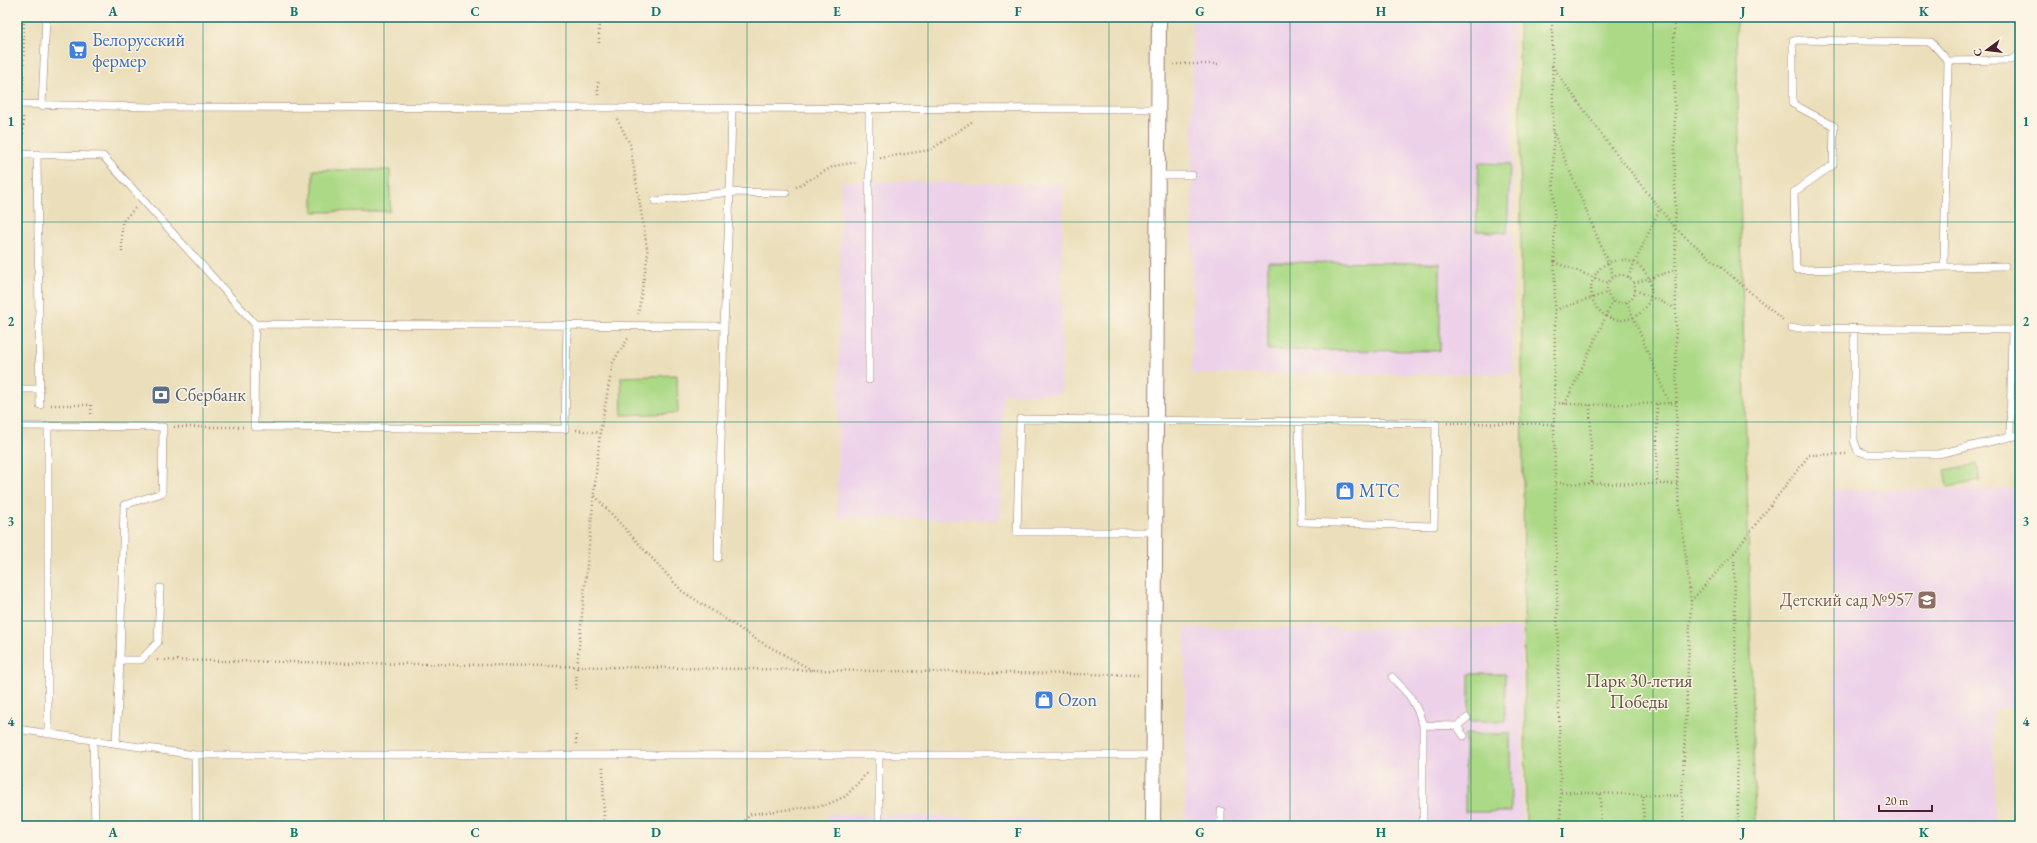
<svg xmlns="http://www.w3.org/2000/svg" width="2037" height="843" font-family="'EB Garamond',serif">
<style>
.built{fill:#edd1e9}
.green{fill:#acd986;stroke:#7b7c58}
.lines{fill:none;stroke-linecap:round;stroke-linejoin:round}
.service-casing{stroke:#9a7f73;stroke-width:8}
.minor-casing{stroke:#9a7f73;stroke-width:16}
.path{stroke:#9a7f73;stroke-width:2.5;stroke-dasharray:1 3;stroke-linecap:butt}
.service{stroke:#fff;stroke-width:7}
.minor{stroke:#fff;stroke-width:14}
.grid{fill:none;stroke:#0f766e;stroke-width:1;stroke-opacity:0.55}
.labels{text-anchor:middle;stroke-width:3;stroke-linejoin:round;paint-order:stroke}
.shop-label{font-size:18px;fill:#366cbe;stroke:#fcf5e5;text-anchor:start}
.service-label{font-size:18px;fill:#4e5e75;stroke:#fcf5e5;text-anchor:start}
.education-label{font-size:18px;fill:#785e54;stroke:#fcf5e5;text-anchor:end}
.park-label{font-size:18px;fill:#624e42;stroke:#fcf5e5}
.neatline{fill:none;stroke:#0f766e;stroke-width:1.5}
.grid-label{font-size:13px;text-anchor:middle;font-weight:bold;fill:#0f766e}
</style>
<rect width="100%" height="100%" fill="#fcf5e5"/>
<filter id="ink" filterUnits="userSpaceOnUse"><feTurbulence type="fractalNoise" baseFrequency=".025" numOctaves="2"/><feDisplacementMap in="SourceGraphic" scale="8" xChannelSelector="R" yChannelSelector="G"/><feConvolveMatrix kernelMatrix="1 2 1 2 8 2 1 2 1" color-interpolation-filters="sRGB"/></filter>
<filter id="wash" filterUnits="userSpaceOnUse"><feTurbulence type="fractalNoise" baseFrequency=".012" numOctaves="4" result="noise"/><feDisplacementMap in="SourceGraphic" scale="16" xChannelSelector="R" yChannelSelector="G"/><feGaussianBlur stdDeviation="0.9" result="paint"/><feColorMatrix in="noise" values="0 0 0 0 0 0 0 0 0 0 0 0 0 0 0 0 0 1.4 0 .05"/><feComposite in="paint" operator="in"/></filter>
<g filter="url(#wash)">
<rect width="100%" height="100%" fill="#ebdfbb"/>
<!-- built -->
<path class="built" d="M1200 17H1513V374H1192V19Z
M841 181 1063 184 1061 394H1003L1001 520 837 518Z
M2020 489V709H1994L1995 826H1836L1833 490Z
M1185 628H1522V826H1185Z
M828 814 1046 819V826H828Z"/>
<!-- green -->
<path class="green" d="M1519 17H1736L1755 826H1526Z
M1479 163 1510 164 1507 233 1476 231Z
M313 170H390V211L313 212Z
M1268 262 1440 263V351L1268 350Z
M677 375 678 413 622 415 621 377Z
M1977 464 1980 481 1948 487 1945 470Z
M1469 674H1505V721H1469Z
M1465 734H1510L1511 812H1465Z"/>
</g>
<g filter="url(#ink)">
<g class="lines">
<!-- service casing -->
<g class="service-casing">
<path id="service" d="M1948 61 1931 42 1793 40V104L1834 126 1833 165 1794 192 1796 270 2005 266
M17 104 152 107 1158 109
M42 106 46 17
M732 108 730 192 786 193
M17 154 103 156 255 324 254 427 565 429 567 325
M37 154 40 405
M1158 175H1192
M655 201 730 192 724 326
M1944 267 1948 61 2011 60 2020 54
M255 324 724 326 718 558
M1792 328 2012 330 2020 326
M1854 328V441L1858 451 1867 454H1938L2010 437 2012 330
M869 380V109
M17 389H40
M17 426 163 427 162 493 124 505 120 660
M2010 437 2020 435
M1155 532H1017L1020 419 1436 423 1434 526 1301 522 1299 422
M1392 677 1409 695 1417 709 1423 725V826
M1423 725 1457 726 1467 718
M1457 726 1464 736
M17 729 195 755H1154
M48 734V426
M93 740 95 826
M116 743 120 660H141L158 642 160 588
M195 755 196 826
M879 755V826
M1221 826V811"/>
</g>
<!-- minor casing -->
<g class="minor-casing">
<path id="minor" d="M1153 826 1159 17"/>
</g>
<!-- path -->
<path class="path" d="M651 17H971
M1552 17 1555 310 1554 424 1561 826
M1674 17 1677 484 1691 602 1682 796 1684 826
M152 19 558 17
M599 43V17
M1173 64H1218
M1552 66 1608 143 1675 228 1784 321
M598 82V95
M23 92 24 17
M617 119 630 144 648 254 638 314
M1553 131 1614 277
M23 142V115
M880 158 930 150 973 121
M796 187 834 166 858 162
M122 252V222L135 208
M1591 290a30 30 0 1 1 60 0a30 30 0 1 1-60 0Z
M1554 262 1608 283
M1607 289a14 14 0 1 1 28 0a14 14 0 1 1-28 0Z
M1628 277 1660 208
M1634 283 1675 270
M1635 290 1675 308
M1627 302 1669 403
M1555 310 1607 293
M1555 403 1590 405 1677 403
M1565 404 1613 301
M1657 404V483
M51 405H91V416
M1590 405 1592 484
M1447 423 1554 424
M174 427H243
M576 430 600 433
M17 472 20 718
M1556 483 1677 484
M595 496 682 591 759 641 812 670
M1734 553 1738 826
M1691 601 1734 553 1809 455 1846 454
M157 660 1140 675
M576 689 577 666 600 433 613 362 629 337
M576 744V734
M603 767 604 823 607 826
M1561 792 1682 796
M1600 794 1601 826
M1643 796 1644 826
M19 826 20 741
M739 826 751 814 826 805 846 796 867 773"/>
<!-- service -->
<use href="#service" class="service"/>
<!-- minor -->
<use href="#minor" class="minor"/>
</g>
</g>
<!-- grid -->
<path class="grid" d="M203 17V826M384 17V826M566 17V826M747 17V826M928 17V826M1109 17V826M1290 17V826M1471 17V826M1653 17V826M1834 17V826M17 222H2020M17 422H2020M17 621H2020"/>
<!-- icons -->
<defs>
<g id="supermarket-square" transform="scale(1)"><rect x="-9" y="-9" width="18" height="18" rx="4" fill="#3f7fe0" stroke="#fcf5e5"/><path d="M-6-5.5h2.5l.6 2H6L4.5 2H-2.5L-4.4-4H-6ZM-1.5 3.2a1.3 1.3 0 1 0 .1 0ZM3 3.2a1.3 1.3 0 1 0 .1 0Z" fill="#fff"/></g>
<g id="bank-square" transform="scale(1)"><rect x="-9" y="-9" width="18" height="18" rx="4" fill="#5c6f8a" stroke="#fcf5e5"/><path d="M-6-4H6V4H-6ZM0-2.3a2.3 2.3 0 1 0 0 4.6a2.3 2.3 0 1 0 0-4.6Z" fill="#fff"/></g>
<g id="shop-square" transform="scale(1)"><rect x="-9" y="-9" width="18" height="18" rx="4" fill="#3f7fe0" stroke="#fcf5e5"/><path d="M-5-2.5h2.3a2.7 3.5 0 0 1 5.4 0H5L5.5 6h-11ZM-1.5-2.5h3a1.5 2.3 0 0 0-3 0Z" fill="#fff"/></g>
<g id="school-square" transform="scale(1)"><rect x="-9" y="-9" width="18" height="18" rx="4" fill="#8d6e63" stroke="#fcf5e5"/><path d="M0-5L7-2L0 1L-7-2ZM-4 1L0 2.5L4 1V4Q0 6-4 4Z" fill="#fff"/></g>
</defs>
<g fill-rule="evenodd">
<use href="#supermarket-square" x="78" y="50"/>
<use href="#bank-square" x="161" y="395"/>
<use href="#shop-square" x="1345" y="491"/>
<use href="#school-square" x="1927" y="600"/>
<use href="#shop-square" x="1044" y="700"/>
</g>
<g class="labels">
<!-- shop labels -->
<g class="shop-label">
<text x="92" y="46">Белорусский<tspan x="92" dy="21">фермер</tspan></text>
<text x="1359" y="497">МТС</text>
<text x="1058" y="706">Ozon</text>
</g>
<!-- service labels -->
<g class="service-label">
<text x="175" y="401">Сбербанк</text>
</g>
<!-- education labels -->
<g class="education-label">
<text x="1913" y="606">Детский сад №957</text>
</g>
<!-- park labels -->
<g class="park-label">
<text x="1639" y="687">Парк 30-летия<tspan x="1639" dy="21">Победы</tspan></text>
</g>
</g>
<!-- margin -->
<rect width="2037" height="843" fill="none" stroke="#fcf5e5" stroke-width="44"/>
<!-- north arrow -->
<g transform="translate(1987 50) rotate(255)" stroke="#fcf5e5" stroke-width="3" paint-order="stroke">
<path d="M0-3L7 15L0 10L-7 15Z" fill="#4a1f2b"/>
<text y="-6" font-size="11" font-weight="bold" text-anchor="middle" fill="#4a1f2b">С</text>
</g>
<!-- scale -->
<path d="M1879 805v6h53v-6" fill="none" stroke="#4a1f2b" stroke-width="2"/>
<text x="1885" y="805" font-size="12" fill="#4a1f2b" stroke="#fcf5e5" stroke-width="3" paint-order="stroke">20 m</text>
<rect x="22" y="22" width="1993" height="799" class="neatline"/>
<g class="grid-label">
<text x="113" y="16">A</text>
<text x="294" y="16">B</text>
<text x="475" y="16">C</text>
<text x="656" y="16">D</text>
<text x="837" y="16">E</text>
<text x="1018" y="16">F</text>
<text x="1200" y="16">G</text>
<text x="1381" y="16">H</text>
<text x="1562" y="16">I</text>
<text x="1743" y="16">J</text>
<text x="1924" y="16">K</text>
<text x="11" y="126">1</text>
<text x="2026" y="126">1</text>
<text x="11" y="326">2</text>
<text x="2026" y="326">2</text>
<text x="11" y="526">3</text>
<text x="2026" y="526">3</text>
<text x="11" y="726">4</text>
<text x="2026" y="726">4</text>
<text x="113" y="837">A</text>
<text x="294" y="837">B</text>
<text x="475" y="837">C</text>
<text x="656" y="837">D</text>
<text x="837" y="837">E</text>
<text x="1018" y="837">F</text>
<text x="1200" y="837">G</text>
<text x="1381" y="837">H</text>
<text x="1562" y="837">I</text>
<text x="1743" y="837">J</text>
<text x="1924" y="837">K</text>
</g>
</svg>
